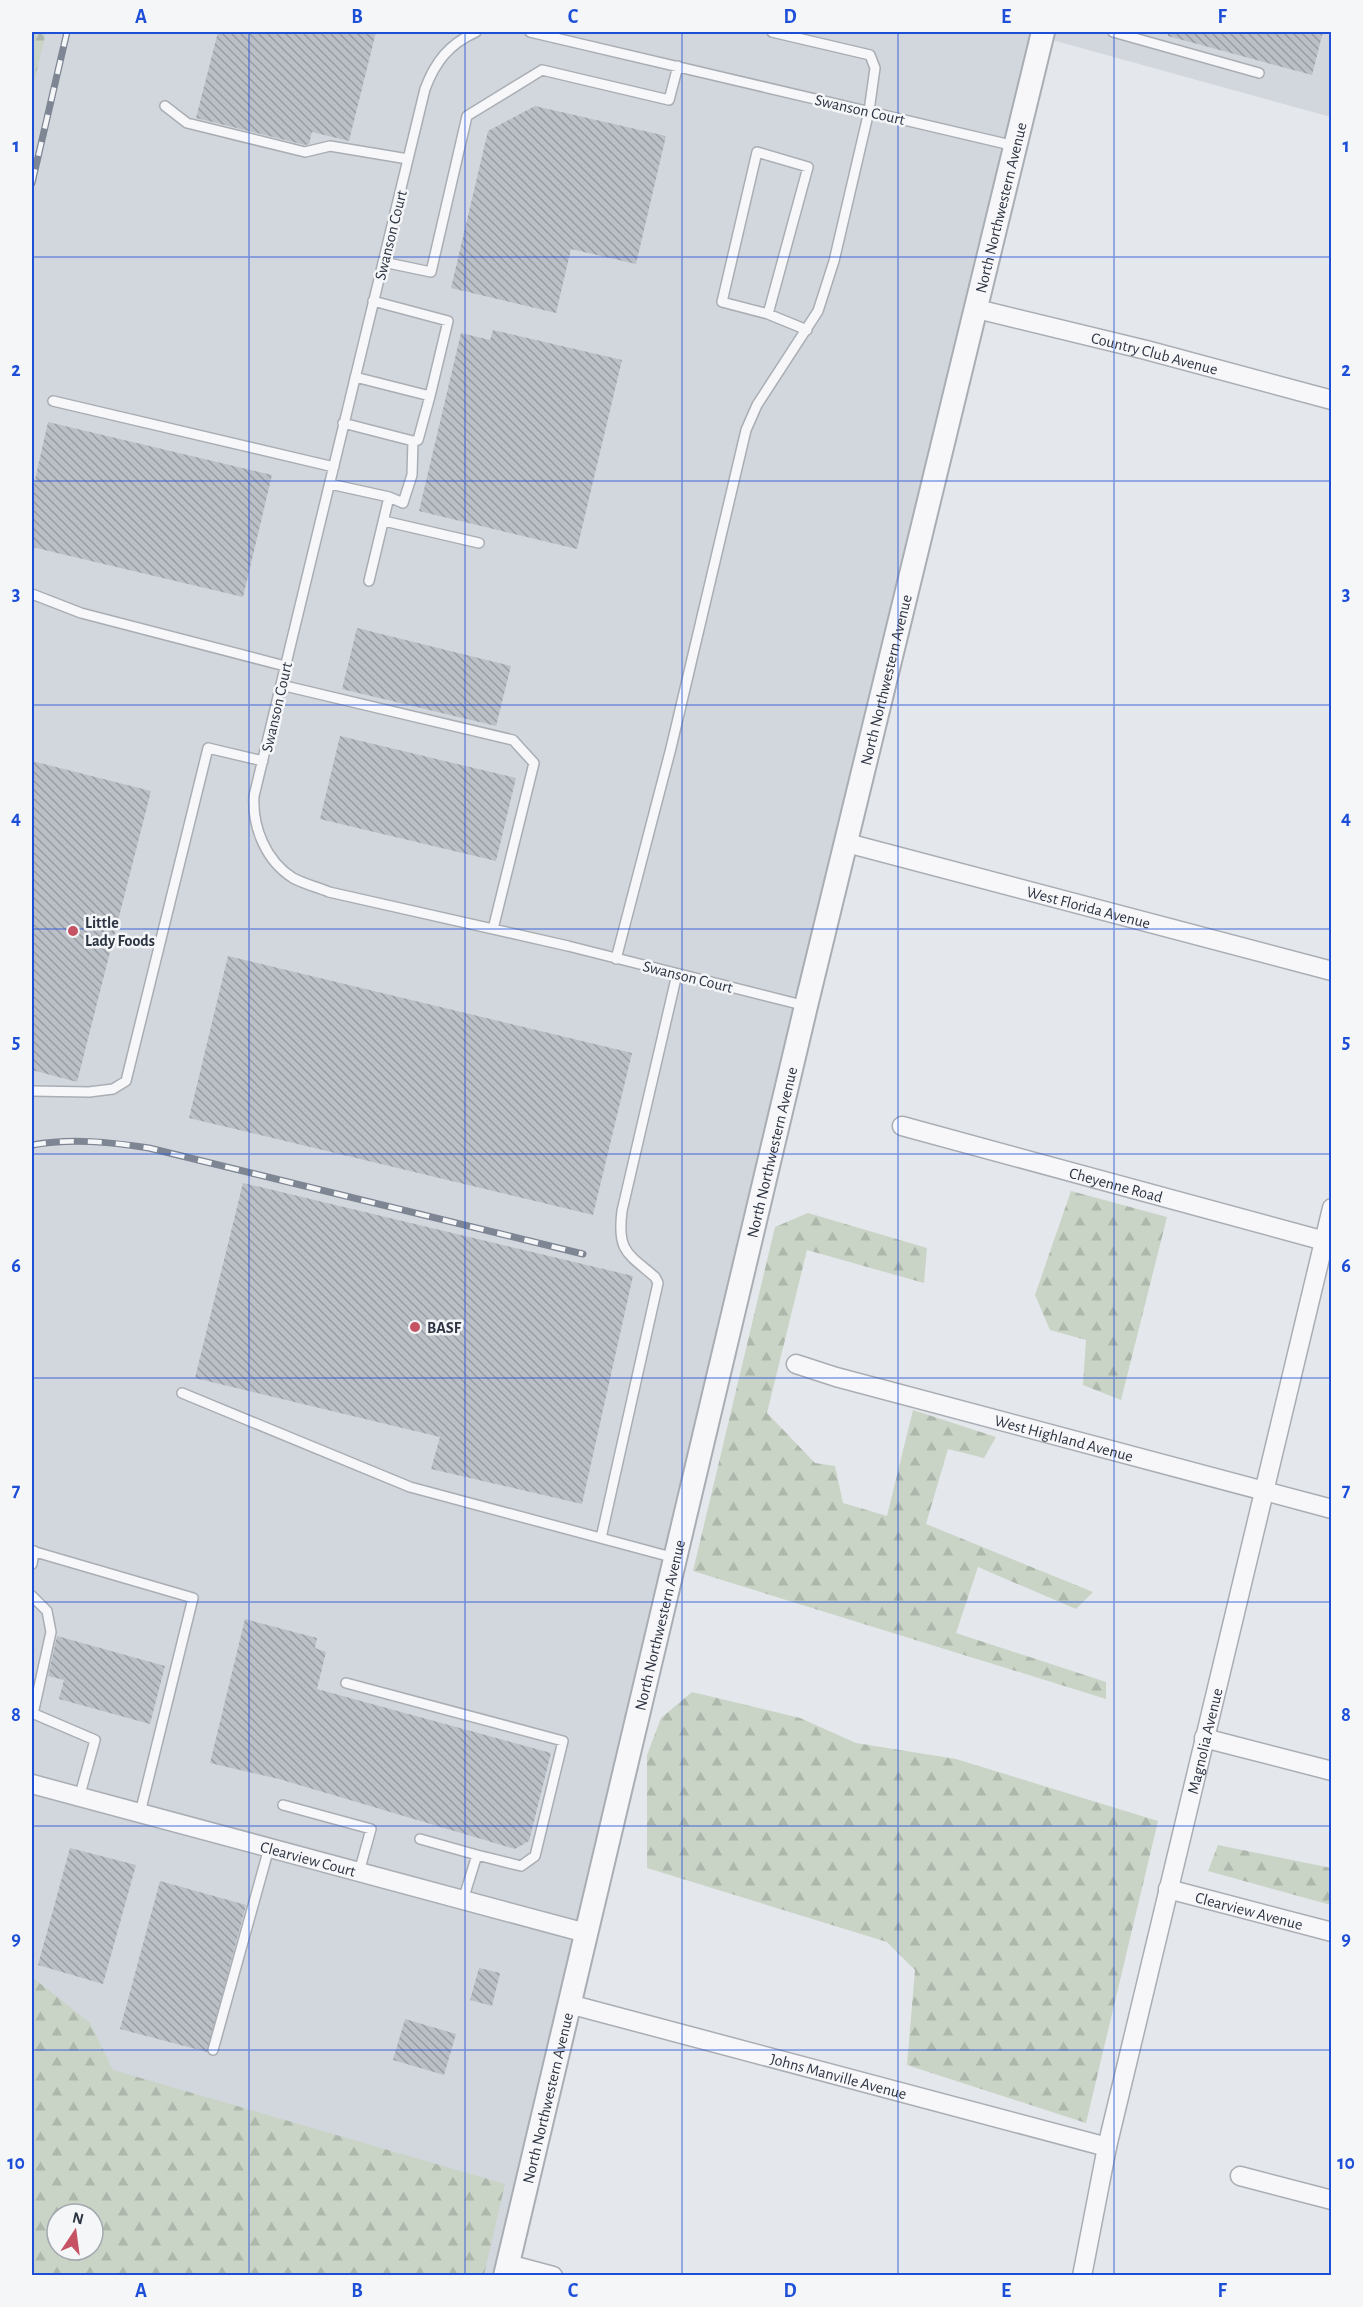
<svg xmlns="http://www.w3.org/2000/svg" width="1363" height="2307" font-family="'Alegreya Sans',sans-serif">
<style>
.built{fill:#d2d6dd;fill-rule:evenodd}
.forest{fill:url(#forest-firs);fill-rule:evenodd}
.building{fill:url(#building-back-hatch)}
.lines{fill:none;stroke-linecap:round;stroke-linejoin:round}
.service-casing{stroke:#a9aeb5;stroke-width:12}
.minor-casing{stroke:#a9aeb5;stroke-width:21}
.tertiary-casing{stroke:#a9aeb5;stroke-width:26}
.service{stroke:#f7f7f9;stroke-width:9}
.minor{stroke:#f7f7f9;stroke-width:18}
.tertiary{stroke:#f7f7f9;stroke-width:22}
.rail-casing{stroke:#7e8693;stroke-width:7}
.rail{stroke:#f4f6f8;stroke-width:4.5;stroke-dasharray:14;stroke-linecap:butt}
.grid{fill:none;stroke:#1d4ed8;stroke-width:1.5;stroke-opacity:0.55}
.poi-dot{fill:#c65364;stroke:#f4f6f8;stroke-width:2}
.labels{text-anchor:middle;stroke-width:5;stroke-linejoin:round;paint-order:stroke}
.street-label{font-size:16px;fill:#2d3442;stroke:#f4f6f8}
.poi-label{font-size:16px;font-weight:bold;fill:#2d3442;stroke:#f4f6f8;text-anchor:start}
.neatline{fill:none;stroke:#1d4ed8;stroke-width:2}
.grid-label{font-size:20px;text-anchor:middle;font-weight:bold;fill:#1d4ed8}
</style>
<defs>
<pattern id="forest-firs" width="22" height="20" patternUnits="userSpaceOnUse" patternTransform="scale(1.5)"><rect width="22" height="20" fill="#c9d4c6"/><path d="M5 1l3.5 6h-7zM16 11l3.5 6h-7z" fill="#adb7ab"/></pattern>
<pattern id="building-back-hatch" width="6" height="6" patternUnits="userSpaceOnUse" patternTransform="scale(1.5)"><rect width="6" height="6" fill="#bbc0c7"/><path d="M-1 5l2 2M0 0l6 6M5-1l2 2" fill="none" stroke="#989da3"/></pattern>
</defs>
<rect width="100%" height="100%" fill="#e4e7eb"/>
<!-- built -->
<path class="built" d="M32 32H1331V117L1045 38 509 2275 32 2276ZM57 2214H93V2250H57Z"/>
<!-- forest -->
<path class="forest" d="M32 32H46L32 91Z
M1071 1191 1167 1217 1121 1400 1083 1385 1086 1340 1050 1330 1035 1295Z
M808 1213 927 1248 924 1283 807 1250 767 1413 815 1463 835 1466 843 1503 887 1516 913 1410 996 1437 984 1458 948 1449 926 1524 1093 1592 1076 1609 978 1567 956 1633 1106 1682V1699L693 1571 775 1227Z
M692 1692 800 1718 856 1743 956 1759 1158 1821 1086 2123 907 2065 915 1970 887 1942 647 1868V1755L661 1718Z
M1218 1845 1331 1868V1905L1208 1871Z
M32 1977 90 2023 113 2070 505 2184 484 2275H32ZM57 2214H93V2250H57Z"/>
<!-- building -->
<path class="building" d="M218 32H376L349 141 312 132 309 144 305 145 196 118Z
M1168 32H1323L1312 75 1168 36Z
M535 106 666 136 636 264 571 249 556 313 451 288 488 131Z
M493 330 622 360 577 549 419 511 461 333 490 340Z
M48 422 272 475 243 597 32 547V493Z
M357 628 511 666 496 726 342 689Z
M340 736 516 778 496 861 320 819Z
M32 761 151 791 77 1082 32 1070Z
M228 956 632 1053 593 1215 189 1118Z
M243 1183 633 1276 582 1504 431 1469 440 1437 195 1378Z
M245 1619 317 1638 315 1648 326 1652 317 1689 551 1753 529 1841 515 1849 279 1779 210 1763Z
M57 1636 165 1666 150 1724 59 1699 64 1680 48 1676Z
M70 1848 136 1865 103 1984 38 1965Z
M160 1881 246 1905 207 2052 120 2029Z
M479 1968 500 1973 492 2006 470 2000Z
M405 2019 456 2034 444 2075 393 2060Z"/>
<g class="lines">
<!-- service casing -->
<g class="service-casing">
<path id="service" d="M476 32C449 44 435 62 425 89L254 796C252 827 266 861 293 878 304 884 317 887 329 892L568 946 806 1006
M530 32 1015 146
M1113 32 1259 73
M165 106 187 123 305 152 330 146 408 159
M383 262 431 272 467 116 542 70 669 100 678 66
M373 301 448 321 430 396
M768 314 808 167 757 152 722 302 768 314 807 330
M355 377 430 396 418 440 413 441
M53 401 334 467
M343 423 413 441 412 475 403 503 389 497
M330 484 389 497 369 581
M384 521 479 543
M32 594 81 613 285 666
M281 685 513 740 534 763 493 929
M616 959 671 748 746 430 757 405 818 311 834 261 869 111 875 68 870 55 772 32
M32 1091 89 1092 113 1089 126 1081 208 748 263 761
M182 1393 410 1487 675 1558
M601 1538 658 1283 655 1277C627 1253 617 1251 622 1211L677 974
M32 1551 193 1598 140 1813
M32 1564 34 1551
M32 1596 47 1611 51 1632 33 1714
M346 1683 563 1741 535 1856 521 1866 477 1855 463 1900
M32 1713 95 1740 79 1798
M283 1805 371 1829 359 1872
M420 1839 477 1855
M213 2050 269 1848"/>
</g>
<!-- minor casing -->
<g class="minor-casing">
<g id="minor">
<path id="s1" d="M977 309 1146 350 1332 400"/>
<path id="s2" d="M847 843 1332 971"/>
<path id="s3" d="M902 1126 1332 1243"/>
<path id="s4" d="M796 1364 836 1377 1332 1509"/>
<path d="M1204 1738 1332 1771"/>
<path id="s5" d="M32 1784 586 1933"/>
<path id="s6" d="M1168 1889 1332 1932"/>
<path id="s7" d="M569 2004 1107 2147"/>
<path d="M1240 2176 1332 2200"/>
<path d="M508 2264 553 2276"/>
<path id="s8" d="M1082 2276 1107 2147 1332 1208"/>
</g>
</g>
<!-- tertiary casing -->
<g class="tertiary-casing">
<g id="tertiary">
<path id="s9" d="M505 2276 806 1006 1043 32"/>
</g>
</g>
<!-- service -->
<use href="#service" class="service"/>
<!-- minor -->
<use href="#minor" class="minor"/>
<!-- tertiary -->
<use href="#tertiary" class="tertiary"/>
<!-- rail casing -->
<g class="rail-casing">
<path id="rail" d="M32 183 67 32
M32 1145C71 1138 110 1142 149 1148L583 1254"/>
</g>
<!-- rail -->
<use href="#rail" class="rail"/>
</g>
<!-- grid -->
<path class="grid" d="M249 32V2276M465 32V2276M682 32V2276M898 32V2276M1114 32V2276M32 257H1332M32 481H1332M32 705H1332M32 929H1332M32 1154H1332M32 1378H1332M32 1602H1332M32 1826H1332M32 2050H1332"/>
<!-- markers -->
<g class="poi-dot">
<circle cx="73" cy="931" r="6"/>
<circle cx="415" cy="1327" r="6"/>
</g>
<g class="labels">
<!-- street labels -->
<g class="street-label">
<text transform="translate(860 109) rotate(13)" y="6">Swanson Court</text>
<text dy="6" stroke="none"><textPath href="#s9" startOffset="2127">North Northwestern Avenue</textPath></text>
<text transform="translate(390 235) rotate(-76)" y="6">Swanson Court</text>
<text dy="6" stroke="none"><textPath href="#s1" startOffset="183">Country Club Avenue</textPath></text>
<text dy="6" stroke="none"><textPath href="#s9" startOffset="1641">North Northwestern Avenue</textPath></text>
<text transform="translate(276 707) rotate(-77)" y="6">Swanson Court</text>
<text dy="6" stroke="none"><textPath href="#s2" startOffset="250">West Florida Avenue</textPath></text>
<text transform="translate(688 976) rotate(14)" y="6">Swanson Court</text>
<text dy="6" stroke="none"><textPath href="#s9" startOffset="1155">North Northwestern Avenue</textPath></text>
<text dy="6" stroke="none"><textPath href="#s3" startOffset="222">Cheyenne Road</textPath></text>
<text dy="6" stroke="none"><textPath href="#s4" startOffset="278">West Highland Avenue</textPath></text>
<text dy="6" stroke="none"><textPath href="#s9" startOffset="669">North Northwestern Avenue</textPath></text>
<text dy="6" stroke="none"><textPath href="#s8" startOffset="549">Magnolia Avenue</textPath></text>
<text dy="6" stroke="none"><textPath href="#s5" startOffset="286">Clearview Court</textPath></text>
<text dy="6" stroke="none"><textPath href="#s6" startOffset="84">Clearview Avenue</textPath></text>
<text dy="6" stroke="none"><textPath href="#s7" startOffset="279">Johns Manville Avenue</textPath></text>
<text dy="6" stroke="none"><textPath href="#s9" startOffset="183">North Northwestern Avenue</textPath></text>
</g>
<!-- poi labels -->
<g class="poi-label">
<text x="85" y="928">Little<tspan x="85" dy="18">Lady Foods</tspan></text>
<text x="427" y="1333">BASF</text>
</g>
</g>
<!-- border -->
<rect width="1363" height="2307" fill="none" stroke="#f4f6f8" stroke-width="66"/>
<!-- north arrow -->
<g transform="translate(75 2232) rotate(13)"><circle r="28" fill="#f4f6f8" stroke="#a4a8af" stroke-width="1.5"/>
<path d="M0-4.5L10 22L0 15L-10 22Z" fill="#c65364"/>
<text y="-9" font-size="16" font-weight="bold" text-anchor="middle" fill="#2d3442">N</text>
</g>
<rect x="33" y="33" width="1297" height="2241" class="neatline"/>
<g class="grid-label">
<text x="141" y="23">A</text>
<text x="357" y="23">B</text>
<text x="573" y="23">C</text>
<text x="790" y="23">D</text>
<text x="1006" y="23">E</text>
<text x="1222" y="23">F</text>
<text x="16" y="152">1</text>
<text x="1346" y="152">1</text>
<text x="16" y="376">2</text>
<text x="1346" y="376">2</text>
<text x="16" y="600">3</text>
<text x="1346" y="600">3</text>
<text x="16" y="824">4</text>
<text x="1346" y="824">4</text>
<text x="16" y="1048">5</text>
<text x="1346" y="1048">5</text>
<text x="16" y="1272">6</text>
<text x="1346" y="1272">6</text>
<text x="16" y="1496">7</text>
<text x="1346" y="1496">7</text>
<text x="16" y="1721">8</text>
<text x="1346" y="1721">8</text>
<text x="16" y="1945">9</text>
<text x="1346" y="1945">9</text>
<text x="16" y="2169">10</text>
<text x="1346" y="2169">10</text>
<text x="141" y="2297">A</text>
<text x="357" y="2297">B</text>
<text x="573" y="2297">C</text>
<text x="790" y="2297">D</text>
<text x="1006" y="2297">E</text>
<text x="1222" y="2297">F</text>
</g>
</svg>
